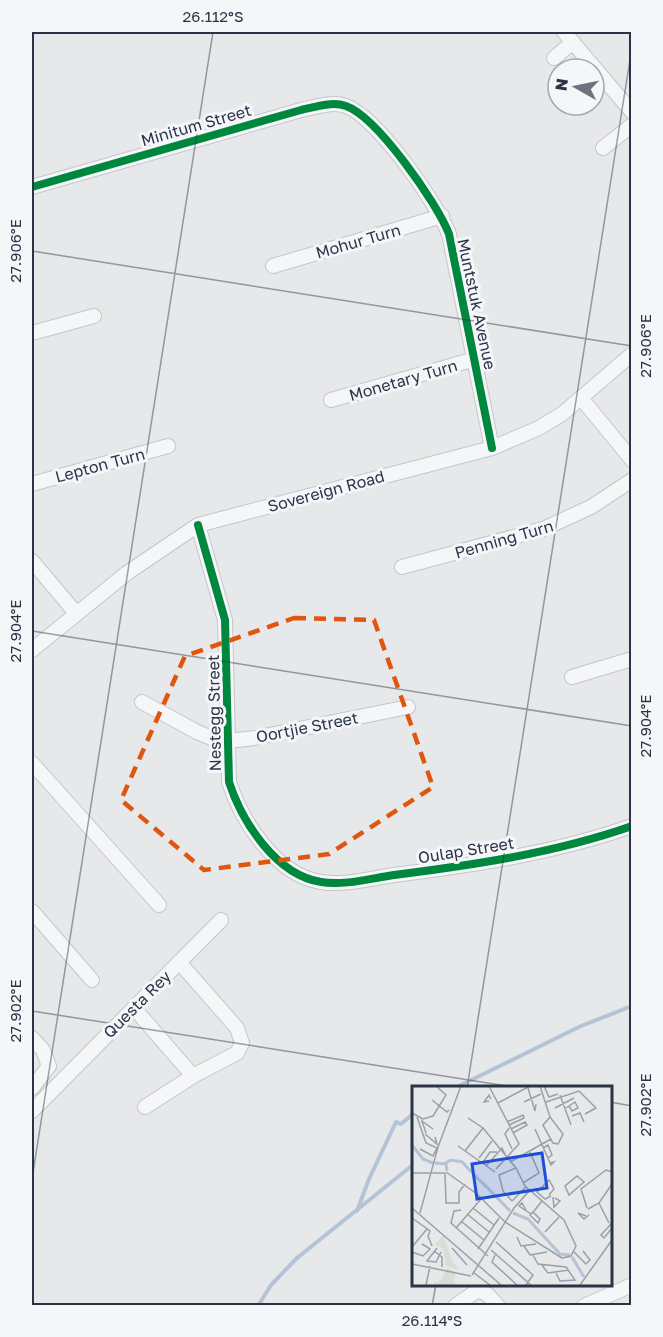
<svg xmlns="http://www.w3.org/2000/svg" width="663" height="1337" font-family="'Golos Text',sans-serif">
<style>
.lines{fill:none;stroke-linecap:round;stroke-linejoin:round}
.stream{stroke:#b4c4d5;stroke-width:4}
.street-casing{stroke:#c4c6c8;stroke-width:16}
.street{stroke:#f5f6f7;stroke-width:14}
.cycleway-casing{stroke:#f4f6f9;stroke-width:11}
.cycleway{stroke:#00873e;stroke-width:8}
.marked{fill:none;stroke:#df570f;stroke-width:4.5;stroke-dasharray:12 8;stroke-linejoin:round}
.ticks{fill:none;stroke:#2b3445;stroke-width:1.5;stroke-opacity:0.45}
.labels{text-anchor:middle;stroke-width:6;stroke-linejoin:round;paint-order:stroke}
.street-label{font-size:16px;fill:#2b3445;stroke:#f4f6f9}
.inset-river{fill:none;stroke:#b4c4d5;stroke-width:3}
.inset-road{fill:none;stroke:#9ba0a8;stroke-width:1.5}
.view{fill:#1d4ed8;fill-opacity:0.15;stroke:#1d4ed8;stroke-width:3}
.inset-edge{fill:none;stroke:#2b3445;stroke-width:3}
.neatline{fill:none;stroke:#2b3445;stroke-width:2}
.ticks-label{font-size:15px;text-anchor:middle;fill:#2b3445}
</style>
<rect width="100%" height="100%" fill="#e6e8ea"/>
<g class="lines">
<!-- stream -->
<path class="stream" d="M455 1088 581 1026 632 1006
M357 1211 369 1179 396 1122 401 1124 414 1113
M258 1306 271 1285 297 1258 414 1164"/>
<!-- street casing -->
<g class="street-casing">
<path id="street" d="M564 32 632 112
M554 58 573 42
M603 148 632 125
M32 187 301 110C315 107 332 101 346 106 377 117 437 203 449 234L492 448
M273 266 442 216
M32 333 94 316
M581 398 632 460
M331 400 475 359
M32 484 168 446
M198 525 225 620 229 782C242 822 276 875 321 882 344 886 372 878 394 875 474 865 555 853 632 826
M32 561 75 612
M402 567 543 529 591 507 632 480
M32 650 127 573 198 525 492 448 539 428 562 414 632 354
M572 677 632 659
M142 702 197 732 214 739 228 741 255 738 408 707
M32 763 159 905
M32 911 92 980
M134 1008 193 1076
M32 1038 43 1050 49 1066 32 1088
M145 1107 193 1076 237 1053 242 1043 237 1028 179 962
M32 1111 221 920
M455 1306 478 1290 487 1294 498 1306
M584 1306 632 1285"/>
</g>
<!-- street -->
<use href="#street" class="street"/>
<!-- cycleway casing -->
<g class="cycleway-casing">
<path id="cycleway" d="M32 187 301 110C315 107 332 101 346 106 377 117 437 203 449 234L492 448
M198 525 225 620 229 782C242 822 276 875 321 882 344 886 372 878 394 875 474 865 555 853 632 826"/>
</g>
<!-- cycleway -->
<use href="#cycleway" class="cycleway"/>
</g>
<!-- marked area -->
<path class="marked" d="M294 618 374 620 433 787 329 854 204 870 121 800 185 656Z"/>
<!-- ticks -->
<path class="ticks" d="M32 251 632 346M32 631 632 726M32 1011 520 1088M467 1088 632 47M610 1102 632 1106M32 1179 213 32M432 1306 436 1284"/>
<g class="labels">
<!-- street labels -->
<g class="street-label">
<text transform="translate(196 125) rotate(-16)" y="6">Minitum Street</text>
<text transform="translate(358 241) rotate(-16)" y="6">Mohur Turn</text>
<text transform="translate(477 304) rotate(78)" y="6">Muntstuk Avenue</text>
<text transform="translate(403 380) rotate(-16)" y="6">Monetary Turn</text>
<text transform="translate(100 465) rotate(-15)" y="6">Lepton Turn</text>
<text transform="translate(326 491) rotate(-15)" y="6">Sovereign Road</text>
<text transform="translate(504 539) rotate(-16)" y="6">Penning Turn</text>
<text transform="translate(214 713) rotate(-91)" y="6">Nestegg Street</text>
<text transform="translate(307 727) rotate(-11)" y="6">Oortjie Street</text>
<text transform="translate(466 850) rotate(-9)" y="6">Oulap Street</text>
<text transform="translate(137 1004) rotate(-45)" y="6">Questa Rey</text>
</g>
</g>
<!-- overview -->
<g transform="translate(412 1086)">
<rect width="200" height="200" fill="#e6e8ea"/>
<path d="M31 149 40 175 47 184 34 180 31 162 23 159ZM35 182 44 186 42 195 45 199H19L30 193Z" fill="#d6ded6"/>
<path class="inset-river" d="M0 59 11 73 21 77M23 77 34 78 35 85M32 78 39 74 50 76 74 101M70 96 98 125M101 127 116 133 148 168 158 169M160 171 172 191"/>
<path class="inset-road" d="M77 0 107 58 84 83M128 0 138 31 151 48 146 58 141 57 131 39 138 31M132 0 137 11 146 8M116 2 123 25 124 18M148 9 159 39M20 14 35 26 37 24M77 15 72 16 77 9 79 13M112 16 129 8M134 16 167 5 184 22 173 28M86 17 118 0M143 22 162 12M154 22 163 16 166 22 160 25 157 20M0 27 11 33 21 30 34 9 24 0M160 30 168 27 172 36M5 31 14 57 25 62 21 70 8 63M56 32 71 42 104 82 113 100 152 134 164 160 159 170 150 172M95 36 111 29 112 32 97 39M97 42 93 48 100 63M99 43 113 36 115 39 101 47M123 43 139 79 142 76 138 77M14 47 10 35 21 43M13 48 25 58 23 51M46 60 83 86M131 62 136 59 140 69 136 72M53 65 71 42M85 66H78L71 76 75 79 90 62 93 68M67 72 80 55M98 76 139 53M104 82 87 89 91 105 100 115 114 101M34 86 65 108 93 136 150 172M0 87H33M33 87 34 117H47V106L53 98M165 90 172 96 157 109 153 100ZM111 97 127 87 118 66M137 109 142 103 137 94 125 106 133 113 139 110M141 111 142 121 148 115 143 112M187 117 197 137M0 122 89 199M61 122 82 139M175 122 169 103 194 84 200 86M176 123 187 117 200 98M49 124 42 125 39 137 76 170M114 124 110 117 107 120 119 128M121 126 128 133 126 137 118 129 122 125 130 115M8 127 26 61 49 0M55 128 77 146M174 130 166 127 172 133 177 129M0 132 18 145 16 150 20 160M49 135 72 154M200 137 189 149 192 152 200 142M44 142 69 113M133 146 147 131M105 151 109 160 124 158M84 156 121 189 114 199M112 160 118 169 135 166M0 161 15 143M25 162 15 175 24 176 29 166M40 162 55 179M66 163 87 132M79 164 119 199M22 165 30 171V181M0 166 11 170 18 163 10 158M162 166 174 178 178 174 171 165M84 167 80 176 105 199M121 169 126 178 154 181 163 194 148 195 144 187M0 178 59 190M129 178 136 187 157 184M62 187 78 199M60 189 102 122 118 104M14 199 18 180M168 199 200 154"/>
<path class="view" d="M130 67 135 102 65 113 60 78Z"/>
<rect width="200" height="200" class="inset-edge"/>
</g>
<!-- border -->
<rect width="663" height="1337" fill="none" stroke="#f4f6f9" stroke-width="66"/>
<!-- north arrow -->
<g transform="translate(576 87) rotate(279)"><circle r="28" fill="#f4f6f9" stroke="#a4a8b1" stroke-width="1.5"/>
<path d="M0-4.5L10 22L0 15L-10 22Z" fill="#6c737f"/>
<text y="-9" font-size="16" font-weight="bold" text-anchor="middle" fill="#2b3445">N</text>
</g>
<rect x="33" y="33" width="597" height="1271" class="neatline"/>
<g class="ticks-label">
<text x="213" y="22">26.112°S</text>
<text transform="translate(16 251) rotate(-90)" y="5">27.906°E</text>
<text transform="translate(646 346) rotate(-90)" y="5">27.906°E</text>
<text transform="translate(16 631) rotate(-90)" y="5">27.904°E</text>
<text transform="translate(646 726) rotate(-90)" y="5">27.904°E</text>
<text transform="translate(16 1011) rotate(-90)" y="5">27.902°E</text>
<text transform="translate(646 1105) rotate(-90)" y="5">27.902°E</text>
<text x="432" y="1326">26.114°S</text>
</g>
</svg>
